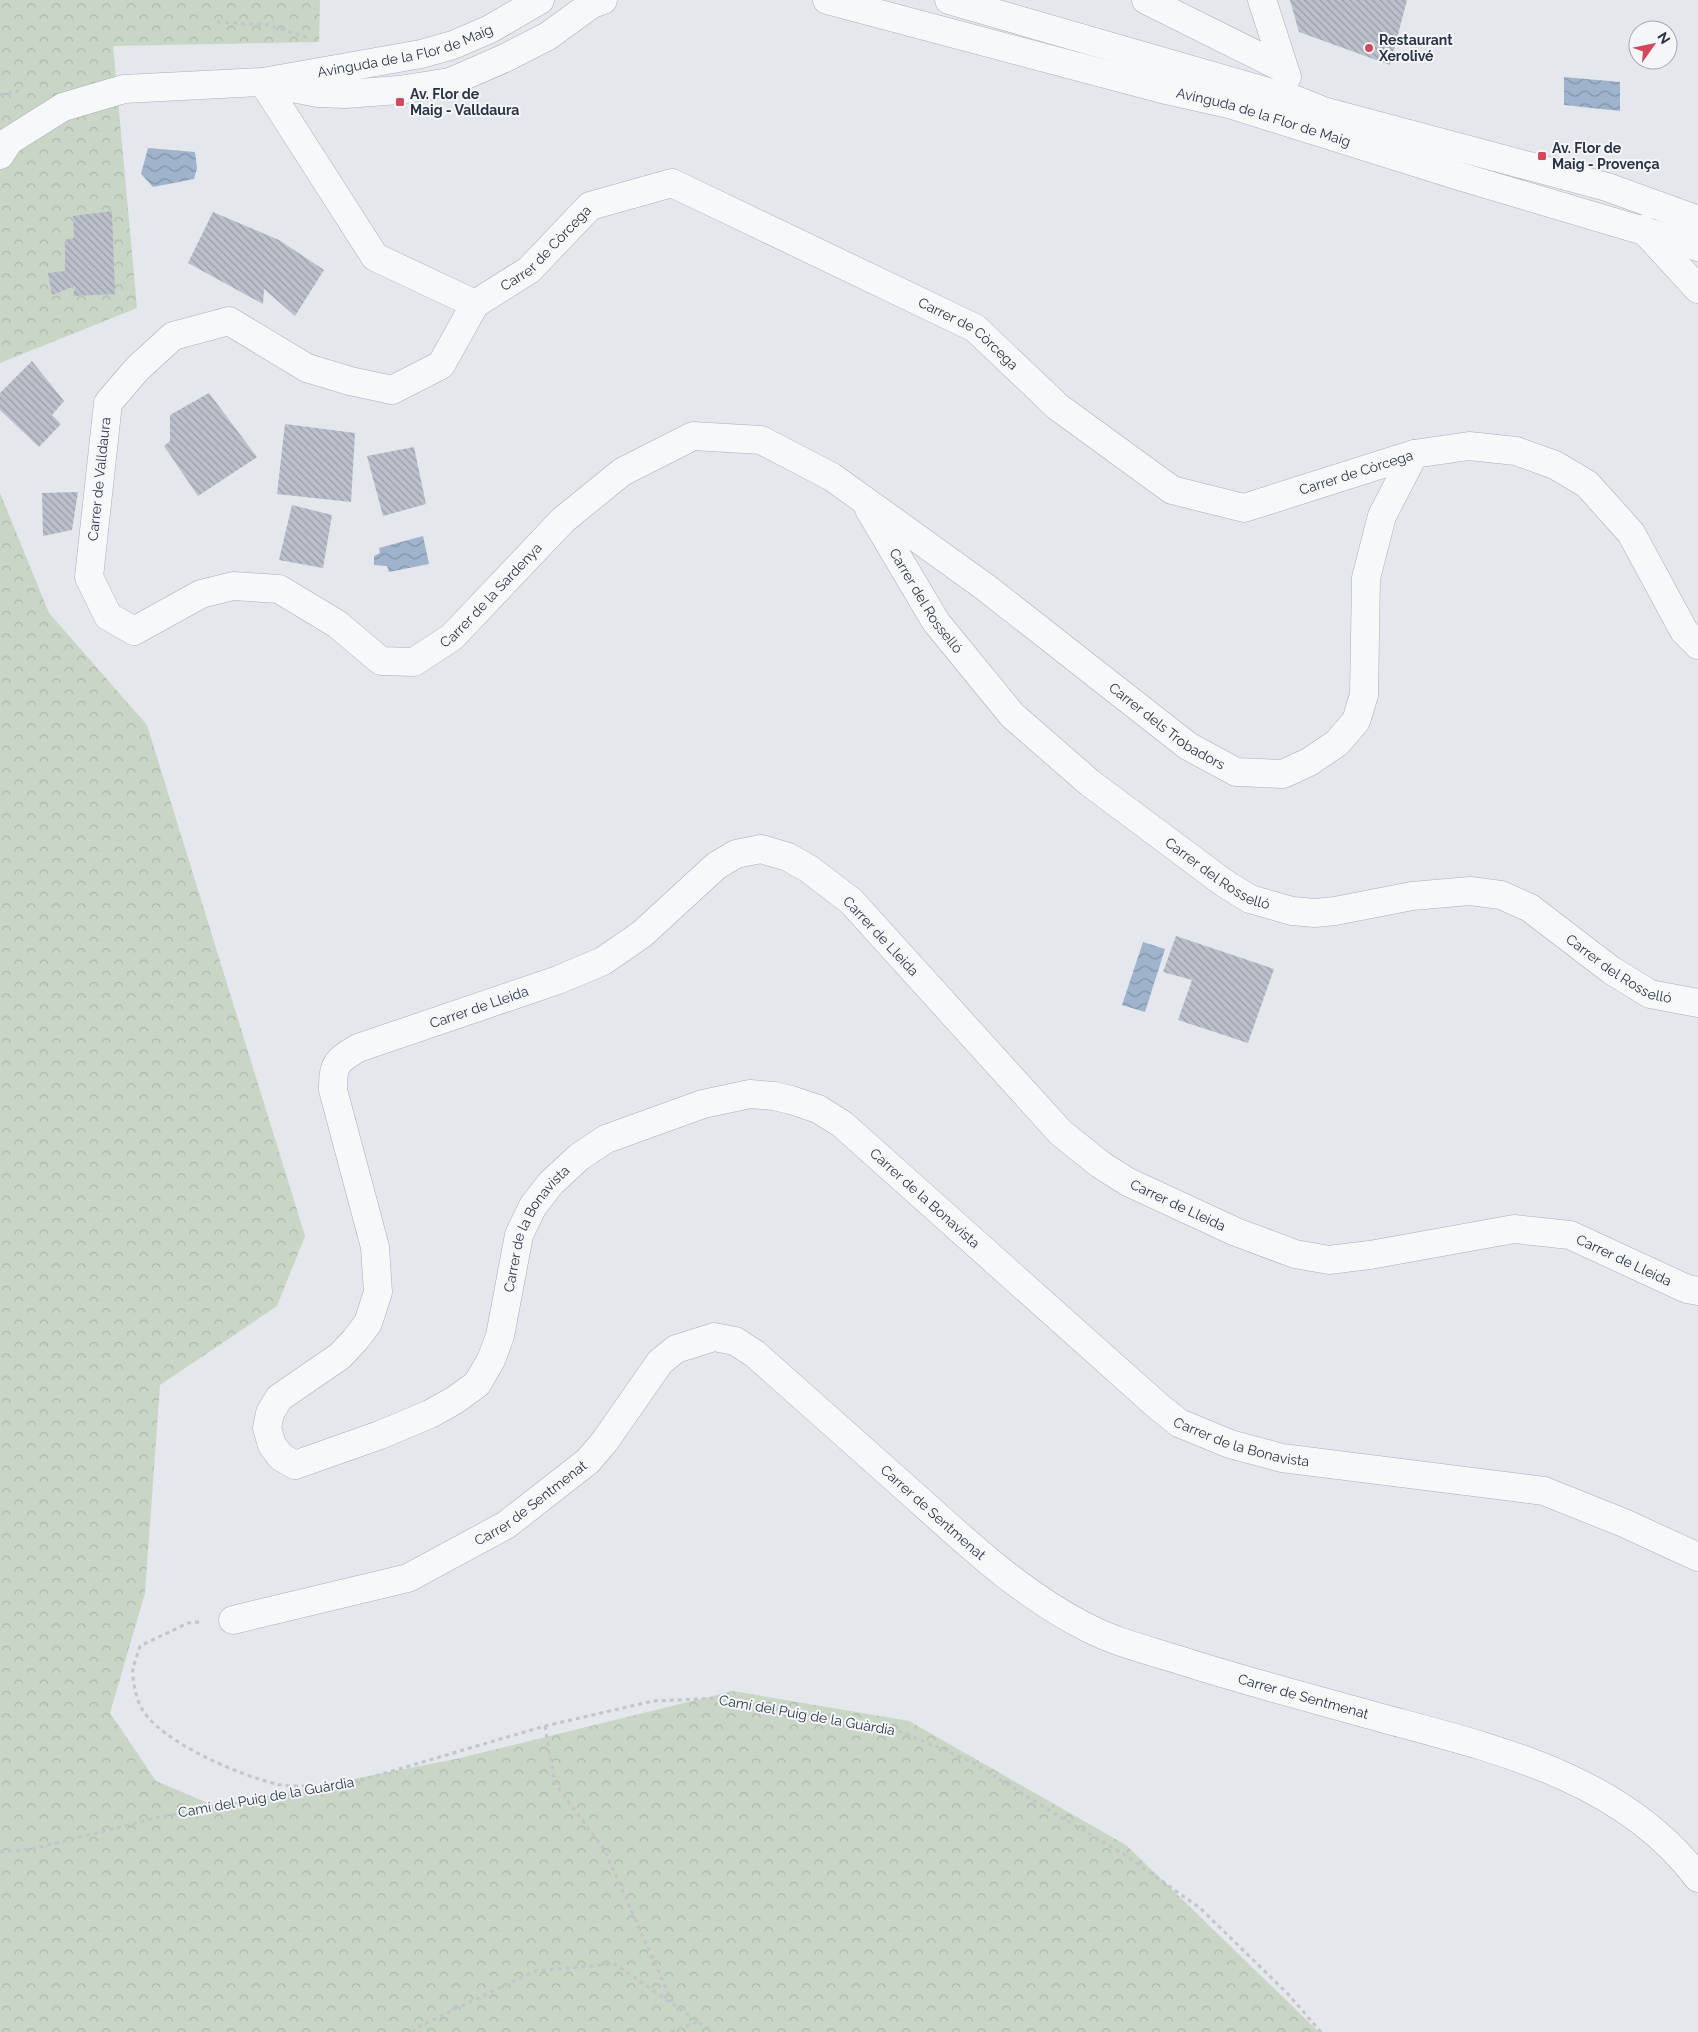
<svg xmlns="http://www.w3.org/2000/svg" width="1698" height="2032" font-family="Raleway,sans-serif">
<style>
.forest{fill:url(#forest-crowns)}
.water{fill:url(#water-waves)}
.building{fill:url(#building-back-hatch)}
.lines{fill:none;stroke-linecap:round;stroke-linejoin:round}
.minor-casing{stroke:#a9aeb7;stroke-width:29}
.path{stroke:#c2c5cb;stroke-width:3;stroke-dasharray:4 4;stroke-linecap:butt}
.minor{stroke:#f7f8fa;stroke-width:28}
.poi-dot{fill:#d1495b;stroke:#f4f6f9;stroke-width:2}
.labels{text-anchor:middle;stroke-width:4;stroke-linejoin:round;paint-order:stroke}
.poi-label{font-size:14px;font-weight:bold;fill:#2b3445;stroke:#f4f6f9;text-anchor:start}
.street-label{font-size:14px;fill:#2b3445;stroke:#f4f6f9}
</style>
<defs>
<pattern id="forest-crowns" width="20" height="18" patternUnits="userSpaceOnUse" patternTransform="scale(1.25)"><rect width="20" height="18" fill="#c9d6c5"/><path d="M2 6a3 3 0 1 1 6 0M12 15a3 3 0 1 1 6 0" fill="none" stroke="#adb8ab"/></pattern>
<pattern id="water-waves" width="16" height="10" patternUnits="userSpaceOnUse" patternTransform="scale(1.25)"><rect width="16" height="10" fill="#9fb4cc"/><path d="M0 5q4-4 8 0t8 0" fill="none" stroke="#8293a7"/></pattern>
<pattern id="building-back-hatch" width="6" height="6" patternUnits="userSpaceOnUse" patternTransform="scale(1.25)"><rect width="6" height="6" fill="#bbc0ca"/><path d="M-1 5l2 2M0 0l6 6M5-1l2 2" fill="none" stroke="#989da6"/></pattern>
</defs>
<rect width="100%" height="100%" fill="#e4e7ec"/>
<!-- forest -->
<path class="forest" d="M0 0H320L319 42 113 46 137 308 0 363Z
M0 493 49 613 147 725 305 1236 277 1306 160 1385 145 1593 110 1713 156 1781 215 1806 456 1759 733 1691 909 1721 1126 1845 1319 2032H0Z"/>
<!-- water -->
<path class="water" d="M1564 77 1620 82V111L1564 105Z
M148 148 195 152 197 168 194 179 153 187 141 174Z
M423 536 429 564 389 572 387 566 374 565V556L380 553 379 548Z
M1143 942 1165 949 1145 1012 1122 1005Z"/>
<!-- building -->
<path class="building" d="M1290 0H1407L1390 65 1299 32Z
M112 211 115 294 73 296 75 286 52 295 48 273 65 271V240L74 238 73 216Z
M213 212 279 240 324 270 295 316 264 289 263 304 188 263Z
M32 361 64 401 52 415 61 424 39 447 0 410V393Z
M209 393 257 457 198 496 164 446 170 441V415Z
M285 424 355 433 351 502 277 494Z
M414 447 426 504 383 516 367 456Z
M78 492 72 530 43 536 42 493Z
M292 505 332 515 323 568 279 560Z
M1176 936 1274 969 1248 1043 1178 1020 1192 980 1163 972Z"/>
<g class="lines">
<!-- minor casing -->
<g class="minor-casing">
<g id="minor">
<path id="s1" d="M827 0 1162 89 1229 104 1462 177 1698 247"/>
<path d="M949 0 1296 100 1323 111 1607 187 1698 220"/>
<path d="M1146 0 1283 68"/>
<path d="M1262 0 1287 77"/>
<path id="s2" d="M263 82 375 257 475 304 529 270 590 206 672 183 975 328 1058 407 1172 490 1244 508 1414 454 1469 446 1516 451 1555 465 1587 484 1631 533 1684 631 1698 645"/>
<path d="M277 85 318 93 345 94 399 90 450 82 505 58 548 36 592 4 603 0"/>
<path id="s3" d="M0 155 9 141 63 107 124 89 263 82 421 54 453 45 490 29 540 0"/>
<path d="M1643 229 1698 289"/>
<path id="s4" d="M475 304 441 365 392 390 350 381 307 368 229 321 173 336 137 369 108 403 89 577 108 616 134 631 201 594 233 586 279 589 337 624 381 661 414 662 452 637 563 520 622 472 693 436 761 440 832 477 985 587 1188 746 1236 772 1283 774 1309 762 1337 743 1356 721 1364 695 1366 578 1382 516 1414 454"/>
<path id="s5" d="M869 509 936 622 1012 715 1090 783 1224 883 1250 899 1292 911 1315 913 1335 911 1412 896 1470 891 1501 895 1530 908 1611 970 1650 994 1698 1003"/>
<path id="s6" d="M1698 1291 1687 1289 1570 1235 1514 1229 1370 1255 1329 1260 1295 1254 1236 1232 1128 1182 1101 1165 1061 1133 851 901 809 869 788 857 761 849 736 854 716 866 642 934 603 961 558 980 358 1048C336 1061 333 1064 333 1090L375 1247 378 1292 368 1323 355 1340 340 1356 279 1398 270 1413 267 1428 272 1445 281 1457 295 1465 380 1435 430 1414 455 1400 477 1384 491 1360 500 1336 519 1235 533 1206 551 1183 579 1157 606 1139 703 1104 750 1094 774 1096 791 1100 818 1109 842 1124 1159 1407 1179 1423 1230 1444 1282 1458 1544 1491 1624 1523 1698 1557"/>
<path id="s7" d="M233 1620 408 1578 506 1525 588 1461 605 1441 660 1362 676 1349 714 1337 735 1341 755 1354C809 1402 863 1450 917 1498 969 1545 1024 1596 1088 1628 1115 1642 1147 1650 1176 1659 1247 1682 1318 1700 1389 1720 1501 1750 1625 1780 1698 1878"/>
</g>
</g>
<!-- path -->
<path class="path" d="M217 22 268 25 309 38
M0 95 19 91
M199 1622 188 1623 140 1646C138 1653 135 1661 133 1668 132 1679 136 1699 142 1709 161 1742 239 1775 276 1784 292 1788 316 1785 333 1785
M545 1726 555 1784 604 1849 673 2004
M0 1852 32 1849 164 1816 341 1786 545 1726 653 1701 724 1698 897 1730 972 1762 1047 1809 1125 1855 1200 1908 1287 1993 1321 2032
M412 2032 422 2025 535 1971 615 1964 713 2032
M671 2032 698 2022"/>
<!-- minor -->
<use href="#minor" class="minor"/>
</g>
<!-- markers -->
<g class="poi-dot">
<circle cx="1369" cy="48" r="5"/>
<rect x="395" y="97" width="10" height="10" rx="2.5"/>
<rect x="1537" y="151" width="10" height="10" rx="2.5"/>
</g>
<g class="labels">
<!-- poi labels -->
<g class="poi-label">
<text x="1379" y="45">Restaurant<tspan x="1379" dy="16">Xerolivé</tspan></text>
<text x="410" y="99">Av. Flor de<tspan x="410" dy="16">Maig - Valldaura</tspan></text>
<text x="1552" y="153">Av. Flor de<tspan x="1552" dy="16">Maig - Provença</tspan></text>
</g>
<!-- street labels -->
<g class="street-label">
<text dy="5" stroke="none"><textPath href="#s3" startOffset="429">Avinguda de la Flor de Maig</textPath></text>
<text dy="5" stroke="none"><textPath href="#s1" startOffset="452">Avinguda de la Flor de Maig</textPath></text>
<text dy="5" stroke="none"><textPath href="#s2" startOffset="409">Carrer de Còrcega</textPath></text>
<text dy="5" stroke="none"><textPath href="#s2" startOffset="889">Carrer de Còrcega</textPath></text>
<text dy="5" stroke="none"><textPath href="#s2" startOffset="1339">Carrer de Còrcega</textPath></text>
<text transform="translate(99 479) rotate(-84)" y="5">Carrer de Valldaura</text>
<text dy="5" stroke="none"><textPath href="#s4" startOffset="1120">Carrer de la Sardenya</textPath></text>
<text dy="5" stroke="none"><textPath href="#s5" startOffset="108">Carrer del Rosselló</textPath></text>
<text dy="5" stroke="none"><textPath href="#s4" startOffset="1946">Carrer dels Trobadors</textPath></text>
<text dy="5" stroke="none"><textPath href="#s5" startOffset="512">Carrer del Rosselló</textPath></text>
<text transform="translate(881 936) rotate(47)" y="5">Carrer de Lleida</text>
<text dy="5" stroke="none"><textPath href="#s5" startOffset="948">Carrer del Rosselló</textPath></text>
<text transform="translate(479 1007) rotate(-19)" y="5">Carrer de Lleida</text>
<text dy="5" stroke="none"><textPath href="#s6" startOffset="2900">Carrer de la Bonavista</textPath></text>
<text transform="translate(1178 1205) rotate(25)" y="5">Carrer de Lleida</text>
<text dy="5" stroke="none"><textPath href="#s6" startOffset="2420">Carrer de la Bonavista</textPath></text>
<text transform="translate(1624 1260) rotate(25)" y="5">Carrer de Lleida</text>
<text dy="5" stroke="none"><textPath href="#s6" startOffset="3305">Carrer de la Bonavista</textPath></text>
<text dy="5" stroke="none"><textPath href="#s7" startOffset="324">Carrer de Sentmenat</textPath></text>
<text dy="5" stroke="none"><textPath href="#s7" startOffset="862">Carrer de Sentmenat</textPath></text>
<text dy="5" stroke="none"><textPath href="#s7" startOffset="1282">Carrer de Sentmenat</textPath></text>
<text transform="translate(807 1715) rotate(10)" y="5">Camí del Puig de la Guàrdia</text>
<text transform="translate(266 1797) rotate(-10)" y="5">Camí del Puig de la Guàrdia</text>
</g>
</g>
<!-- north arrow -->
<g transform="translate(1653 45) rotate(57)"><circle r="24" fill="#f4f6f9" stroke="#a4a8b1"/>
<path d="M0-4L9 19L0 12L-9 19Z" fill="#d1495b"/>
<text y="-8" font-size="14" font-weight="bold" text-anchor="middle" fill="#2b3445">N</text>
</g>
</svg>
